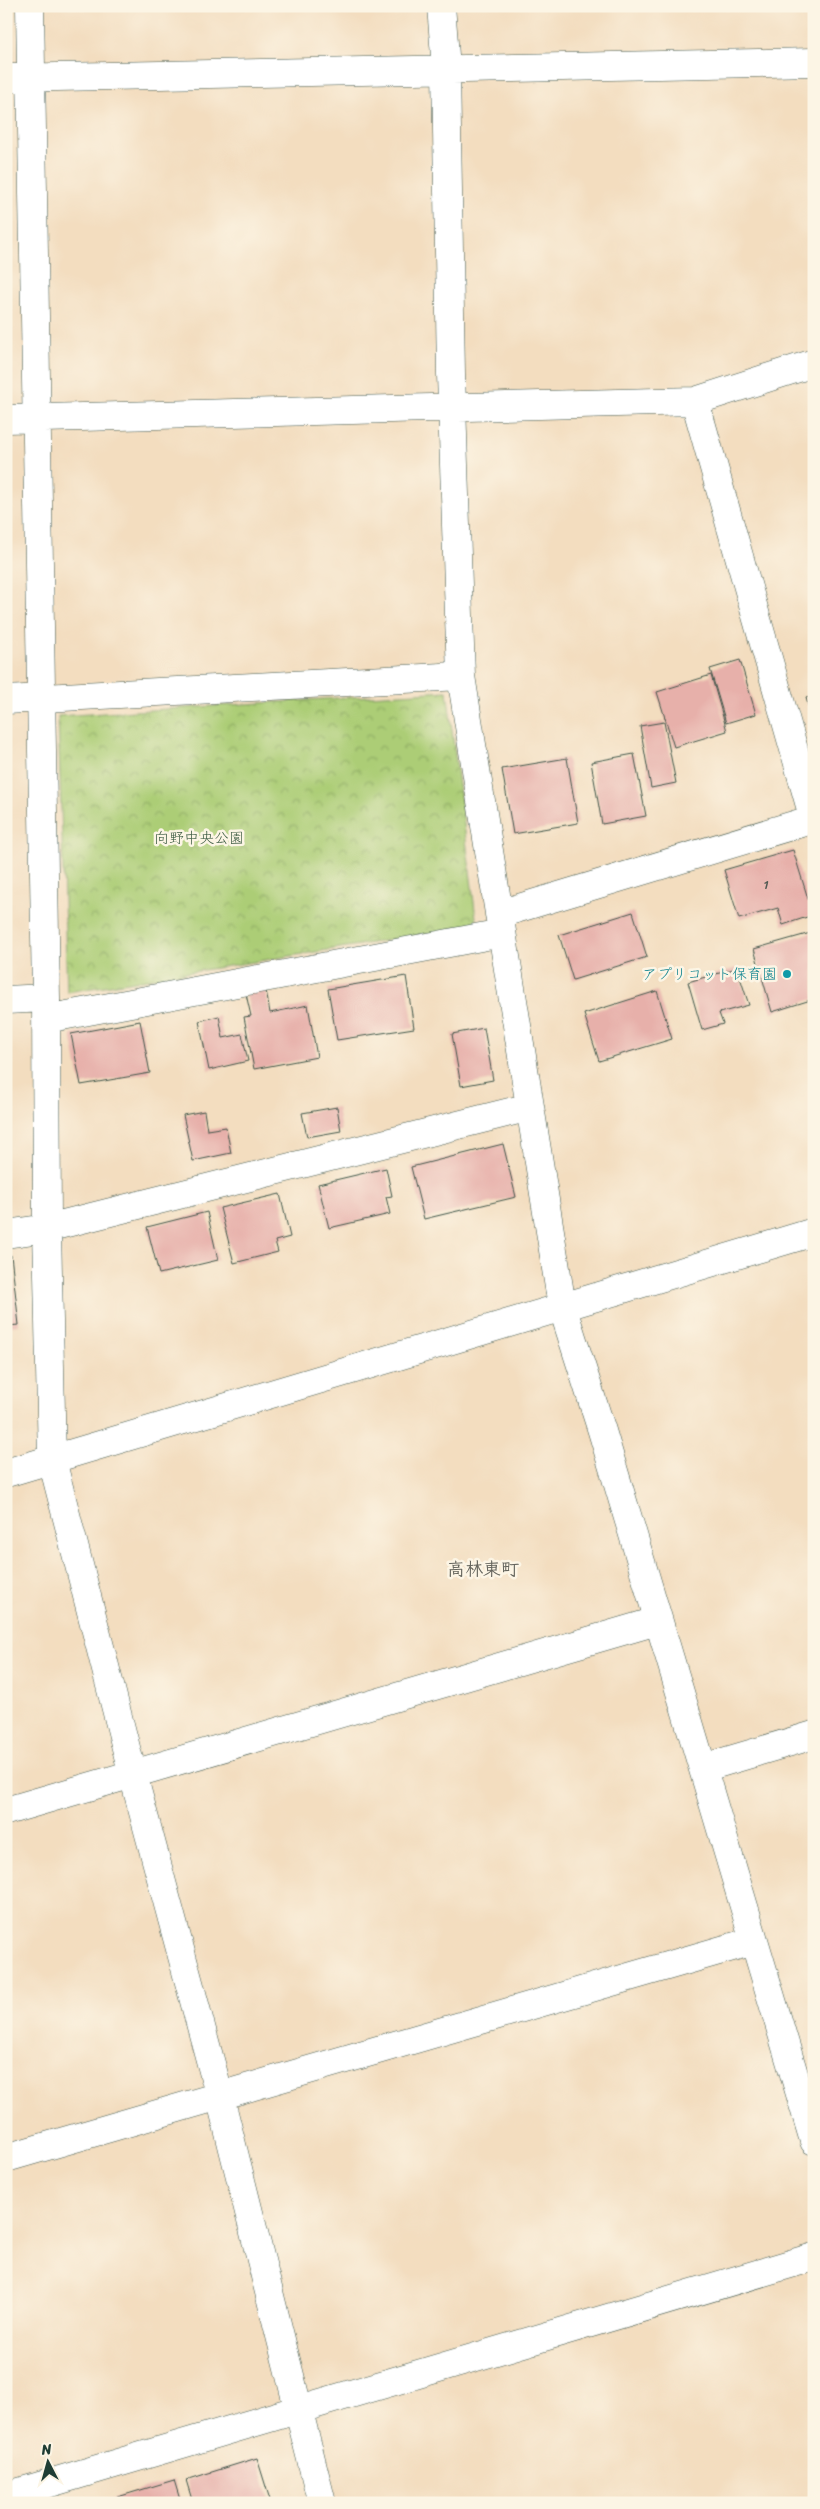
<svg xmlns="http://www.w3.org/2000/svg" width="820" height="2509" font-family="Sriracha,'Klee One',sans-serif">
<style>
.park{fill:url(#park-crowns);stroke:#668555}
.building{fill:#e7b0aa}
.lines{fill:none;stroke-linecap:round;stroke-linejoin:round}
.minor-casing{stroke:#3f5549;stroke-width:29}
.minor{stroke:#fff;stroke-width:28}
.culture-dot{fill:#0f9aa8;stroke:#fcf5e5;stroke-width:2}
.labels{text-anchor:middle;stroke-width:5;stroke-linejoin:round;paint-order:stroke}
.number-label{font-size:12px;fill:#515a52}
.park-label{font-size:15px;fill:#3b5a41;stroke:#fcf5e5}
.culture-label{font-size:15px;fill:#0d838f;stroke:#fcf5e5;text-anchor:end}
.quarter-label{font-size:18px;font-weight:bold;fill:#65655d;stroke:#fcf5e5}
</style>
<defs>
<pattern id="park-crowns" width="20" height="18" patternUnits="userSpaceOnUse" patternTransform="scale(1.25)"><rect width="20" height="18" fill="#accd76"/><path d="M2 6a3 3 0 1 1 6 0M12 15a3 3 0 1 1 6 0" fill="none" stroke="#8ba862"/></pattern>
</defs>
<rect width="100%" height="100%" fill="#fcf5e5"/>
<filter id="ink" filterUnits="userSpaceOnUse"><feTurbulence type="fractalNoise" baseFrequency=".02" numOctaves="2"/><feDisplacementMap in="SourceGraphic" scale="10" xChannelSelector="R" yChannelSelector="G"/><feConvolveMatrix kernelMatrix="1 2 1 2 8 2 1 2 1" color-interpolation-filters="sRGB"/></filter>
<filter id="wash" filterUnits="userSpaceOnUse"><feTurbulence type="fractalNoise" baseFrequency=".0096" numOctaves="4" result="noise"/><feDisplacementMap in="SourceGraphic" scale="20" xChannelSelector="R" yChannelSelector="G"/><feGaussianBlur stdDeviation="1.12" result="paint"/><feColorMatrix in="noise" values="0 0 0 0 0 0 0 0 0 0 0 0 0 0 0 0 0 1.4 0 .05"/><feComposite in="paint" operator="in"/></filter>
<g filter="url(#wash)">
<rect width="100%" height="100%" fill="#f3ddbf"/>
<!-- park -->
<path class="park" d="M447 691 477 926 67 992 58 716Z"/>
<g id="blocks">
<!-- building -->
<path class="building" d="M740 660 756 714 726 723 710 669Z
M711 675 727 731 674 747 657 692Z
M814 695V721H813L806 698Z
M664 722 676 783 651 788 640 726Z
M634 754 646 816 602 824 591 762Z
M567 758 578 823 513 834 502 769Z
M793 850 813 915 783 925 778 908 739 919 724 870Z
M633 912 647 957 573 980 559 935Z
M814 932V999L772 1012 754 949Z
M737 968 749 1005 719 1013 723 1024 702 1030 688 982Z
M406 976 414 1028 337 1040 328 989Z
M266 990 270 1013 308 1005 317 1057 254 1069 244 1017 251 1016 246 994Z
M657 991 672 1039 599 1061 584 1014Z
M219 1016 223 1038 242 1034 248 1061 209 1070 199 1021Z
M140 1021 150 1073 81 1085 71 1034Z
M484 1028 493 1080 461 1086 452 1034Z
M337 1107 341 1131 307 1137 302 1113Z
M204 1111 207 1130 226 1127 231 1153 193 1161 183 1115Z
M503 1144 516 1197 424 1219 411 1167Z
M386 1168 392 1196 386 1197 390 1214 329 1228 318 1184Z
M280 1194 290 1237 275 1241 278 1252 234 1263 220 1208Z
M207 1212 218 1260 159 1274 147 1227Z
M11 1255 19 1325 6 1326V1256Z
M257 2458 271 2503H193L186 2480Z
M174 2480 181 2503H101V2502Z"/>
</g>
</g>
<g filter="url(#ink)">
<use href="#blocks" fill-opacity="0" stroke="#3f5549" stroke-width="1"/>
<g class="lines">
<!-- minor casing -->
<g class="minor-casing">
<path id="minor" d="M30 6 46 998 47 1228 52 1460 133 1775 220 2097 322 2503
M441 6 446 68 451 374 461 676 562 1306 602 1431 814 2141
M6 78 814 62
M695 401 814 820
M6 419 695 401 814 363
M6 700 461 676
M499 914 814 819
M6 1000 46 998
M46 1019 502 933
M6 1234 47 1228 530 1107
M6 1473 814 1232
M703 1768 814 1735
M6 1811 657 1621
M6 2158 753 1941
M6 2496 814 2257"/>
</g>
<!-- minor -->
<use href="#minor" class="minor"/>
</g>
</g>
<!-- markers -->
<circle class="culture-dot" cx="787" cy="974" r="5"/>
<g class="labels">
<!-- number labels -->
<g class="number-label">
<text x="766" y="889">1</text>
</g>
<!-- park labels -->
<g class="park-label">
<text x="199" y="843">向野中央公園</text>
</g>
<!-- culture labels -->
<g class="culture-label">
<text x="777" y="979">アプリコット保育園</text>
</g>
<!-- quarter labels -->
<g class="quarter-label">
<text x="483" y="1575">高林東町</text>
</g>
</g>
<!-- margin -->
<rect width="820" height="2509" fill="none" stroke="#fcf5e5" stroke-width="25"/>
<!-- north arrow -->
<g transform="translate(48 2462) rotate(354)" stroke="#fcf5e5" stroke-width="4" paint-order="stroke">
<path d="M0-4L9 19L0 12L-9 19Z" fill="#1f3d34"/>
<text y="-8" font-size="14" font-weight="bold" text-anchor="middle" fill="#1f3d34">N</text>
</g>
</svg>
